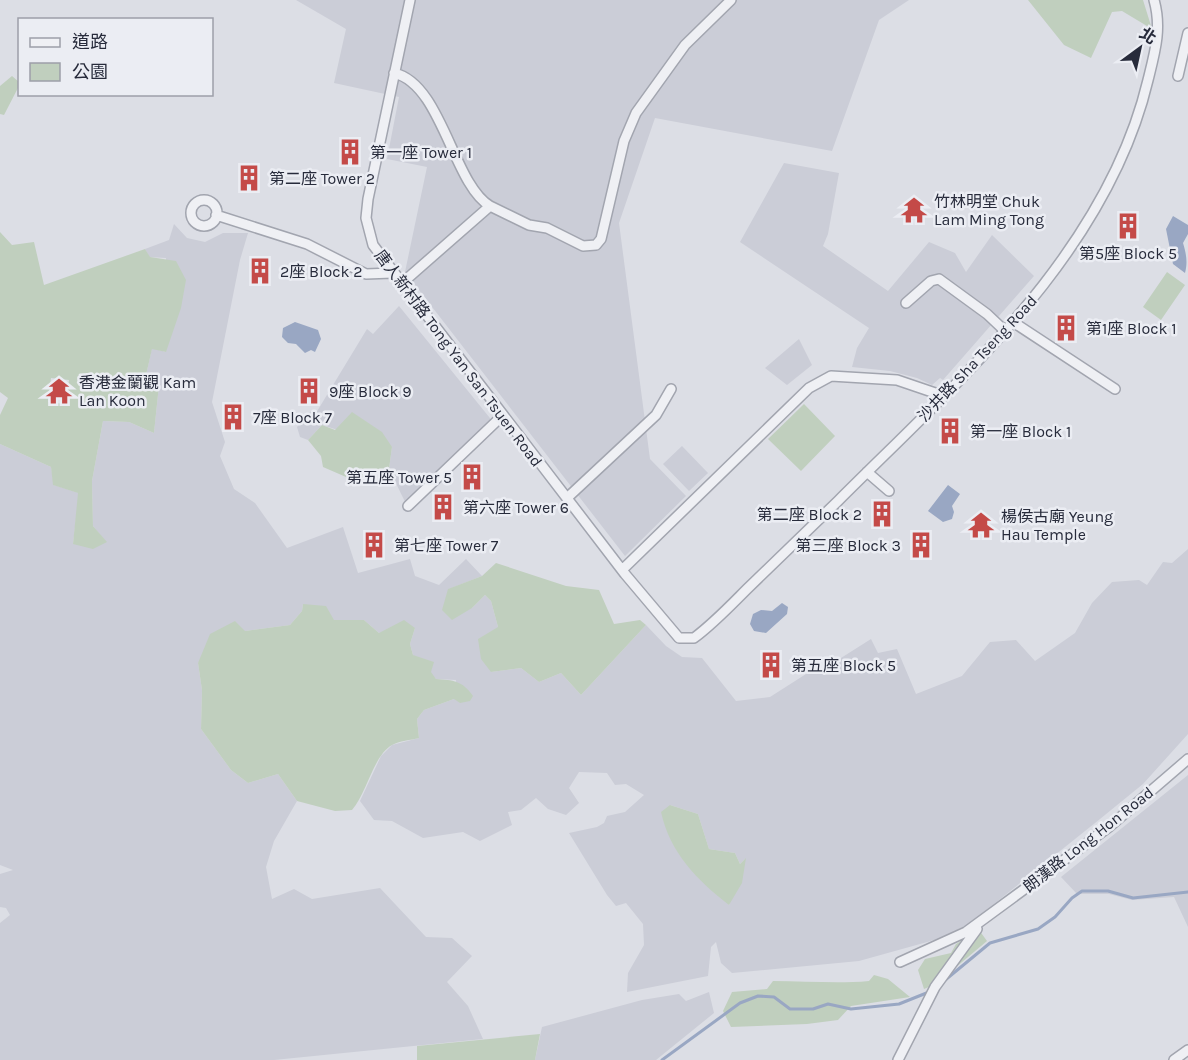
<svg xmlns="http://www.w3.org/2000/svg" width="1188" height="1060" font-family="Karla,'Noto Sans TC',sans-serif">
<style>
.built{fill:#cbcdd7;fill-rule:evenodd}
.green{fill:#c0cfbe;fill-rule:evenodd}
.water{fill:#99a7c3}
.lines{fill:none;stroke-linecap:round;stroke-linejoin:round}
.stream{stroke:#99a7c3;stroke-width:3}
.street-casing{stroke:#a2a5af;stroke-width:12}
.street{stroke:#eff0f4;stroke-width:9}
.labels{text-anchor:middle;stroke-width:5;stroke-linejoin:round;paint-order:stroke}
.poi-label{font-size:16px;fill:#272b3b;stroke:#ebedf3;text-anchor:start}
.street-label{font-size:16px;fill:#272b3b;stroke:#ebedf3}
</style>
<rect width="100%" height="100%" fill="#dcdee5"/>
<!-- built -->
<path class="built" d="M296 0H909L879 20 832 151 655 118 619 223 650 459 686 496 625 556 405 272 427 167 387 159 399 97 334 83 346 29Z
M784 163 839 173 828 234 823 246 888 291 929 242 955 253 966 272 992 235 1034 276 943 380 940 378 932 385 917 378 890 371 852 367 857 348 869 328 740 242Z
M174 224 187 238 205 242 223 233H248L240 260 212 402 225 442 220 456 234 489 255 503 287 548 343 527 358 573 410 559 415 576 439 585 466 559 482 576 449 589 472 608 485 595 491 601 498 627 491 672 521 668 539 682 561 673 581 695 646 625 666 646 682 657 702 658 736 701 770 697 817 667 822 670 871 639 878 653 897 649 916 694 962 676 990 642 1016 640 1035 661 1075 633 1092 603 1112 582 1139 580 1147 585 1163 562 1172 563 1188 549V734L1143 784 1100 819 969 924 938 939 859 961 732 973 721 963 716 942 711 947 708 976 627 992 628 973 644 945 643 924 626 903 616 906 607 895 569 833 597 827 604 823 607 816 625 812 644 795 626 784 615 785 607 773 579 772 569 788 579 803 566 815 548 809 536 798 521 810 508 812 512 825 480 841 463 832 423 838 392 821 374 820 360 801 381 756 392 745 419 738 417 719 424 710 454 699 456 680 436 679 413 655 410 644 415 628 379 633 364 620H334L303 604 302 611 290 625 245 631 198 663 202 690 201 729 231 770 248 783 278 774 297 801 274 841 266 867 272 899 294 889 312 899 380 888 426 937 452 938 472 956 447 982 468 1006 483 1039 274 1060H0V923L10 915 6 908 0 907V874L13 870 0 865V444L51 467 54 485 79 493 73 544 106 542 93 526 92 481 103 421 129 422 154 433 159 385 146 375 152 348 166 352V258L149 257 145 249 169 240ZM670 805 698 814 709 849 735 853 740 864 745 859 729 905Z
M399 306 498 428 493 430 410 512 389 469 392 447 322 425 308 440 300 437 297 427 312 410 316 413 367 329 373 334Z
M799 339 812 365 787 385 765 368Z
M682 446 708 473 689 491 663 464Z
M1188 775V927L1174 897 1132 900 1109 894H1077L1061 877Z
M709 992 714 1013 656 1060H535L542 1027 642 1000 679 994 686 1001Z"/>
<!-- green -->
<path class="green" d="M1028 0H1143L1152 29 1122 11 1112 12 1091 58 1064 45Z
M12 76 19 82V86L4 115 0 114V86Z
M0 232 12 245 34 242 44 285 145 249 150 257 176 261 186 280 181 308 166 352 152 349 146 375 159 385 154 433 129 422 103 421 92 481 93 526 107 542 93 549 73 544 78 493 53 485 51 467 0 444V415L8 398 0 392ZM51 378 69 380 66 404 48 402Z
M1167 272 1185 285 1161 320 1143 307Z
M804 404 835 436 801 471 768 439Z
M352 412 382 432 392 447 389 469 353 480 323 467 321 456 308 440 322 425 335 430Z
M496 563 566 586 599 590 614 624 640 620 646 625 581 695 561 673 539 682 521 668 491 672 481 659 478 639 498 627 491 601 485 595 472 608 452 620 442 610 448 589 482 576Z
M303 604 326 606 334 620H364L379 633 404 620 415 628 410 644 413 655 434 662 431 672 436 679C453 680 463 681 473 696L470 701 460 703 454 699 424 710 417 719 419 738C411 740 399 741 392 745 373 756 367 793 352 810L335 811 297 801 278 774 248 783 231 770 201 729 202 690 198 663 210 634 235 621 245 631 290 625 302 611Z
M670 805 698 814 709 849 735 853 740 864 746 858 742 883 729 905C697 880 670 853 661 812Z
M979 930 987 941 936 984 924 989 918 970 925 959 951 953 956 944Z
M874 975 888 979 910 997 851 1006 838 1020 807 1024 731 1027 723 1011 732 992 767 989 773 981C806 981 837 984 869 981Z
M540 1034 535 1060H417V1046Z"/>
<!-- water -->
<path class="water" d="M1173 216 1188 225V234L1183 243C1186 253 1188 262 1185 273L1173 264 1166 229Z
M295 322 318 330 321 339 315 352 311 350 305 353 296 344 288 343 282 337 283 328Z
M948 485 960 494 952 506 954 512 952 519 943 522 928 511Z
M782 603 788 607 787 614 766 633 754 631 750 624 753 614 761 610 772 611Z"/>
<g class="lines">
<!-- stream -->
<path class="stream" d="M944 981 990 943 1038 929 1055 917 1072 898 1082 891H1108L1133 898 1188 892
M662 1060 740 1003 758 996 774 997 790 1009H813L828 1004 851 1009 899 1004 929 992"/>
<!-- street casing -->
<g class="street-casing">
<path id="street" d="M410 0 368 199 366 218 373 245 625 574 679 638H694C713 624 730 606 747 589 777 560 808 530 838 501 959 380 1107 253 1148 80 1155 52 1162 28 1154 0
M394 73C442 84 453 184 490 206L401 284
M1178 76 1188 33
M191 213a13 13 0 1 1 26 0a13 13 0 1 1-26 0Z
M490 206 529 225 547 228 583 246 596 245 601 239 624 141 636 113 685 45 731 0
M216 215 307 244 366 274 392 273
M906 303 931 281 939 279 987 314 1005 331
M1013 322 1115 389
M867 472 889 491
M567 498 656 415 671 389
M408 506 503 415
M622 570 809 388 831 376 897 380 944 396
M900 962 966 932 1109 827 1188 759
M898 1060 935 987 977 929
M1174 1060 1188 1050"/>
</g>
<!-- street -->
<use href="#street" class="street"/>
</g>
<!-- icons -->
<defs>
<g id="building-bare" transform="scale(2.07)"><path d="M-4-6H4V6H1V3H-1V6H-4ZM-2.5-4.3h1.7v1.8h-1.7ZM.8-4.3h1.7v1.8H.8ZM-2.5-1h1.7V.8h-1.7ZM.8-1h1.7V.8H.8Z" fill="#c44a48" stroke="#ebedf3" stroke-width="2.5" paint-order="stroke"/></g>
<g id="temple-bare" transform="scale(2.07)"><path d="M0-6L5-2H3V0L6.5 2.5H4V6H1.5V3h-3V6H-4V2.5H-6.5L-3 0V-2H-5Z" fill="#c44a48" stroke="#ebedf3" stroke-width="2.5" paint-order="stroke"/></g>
</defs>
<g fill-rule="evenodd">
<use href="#building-bare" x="350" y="152"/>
<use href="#building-bare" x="249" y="178"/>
<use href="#temple-bare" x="914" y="210"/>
<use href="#building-bare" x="1128" y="226"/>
<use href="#building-bare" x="260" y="271"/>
<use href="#building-bare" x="1066" y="328"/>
<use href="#temple-bare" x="59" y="391"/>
<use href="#building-bare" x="309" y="391"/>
<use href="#building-bare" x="233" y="417"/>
<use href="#building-bare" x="950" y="431"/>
<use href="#building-bare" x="472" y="477"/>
<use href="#building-bare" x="443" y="507"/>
<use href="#building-bare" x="882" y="514"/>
<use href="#temple-bare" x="981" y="525"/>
<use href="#building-bare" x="374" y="545"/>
<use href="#building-bare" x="921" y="545"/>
<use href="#building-bare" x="771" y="665"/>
</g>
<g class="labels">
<!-- poi labels -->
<g class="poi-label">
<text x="370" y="158">第一座 Tower 1</text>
<text x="269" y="184">第二座 Tower 2</text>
<text x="934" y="207">竹林明堂 Chuk<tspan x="934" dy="18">Lam Ming Tong</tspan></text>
<text x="1128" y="259" text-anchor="middle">第5座 Block 5</text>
<text x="280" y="277">2座 Block 2</text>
<text x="1086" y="334">第1座 Block 1</text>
<text x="79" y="388">香港金蘭觀 Kam<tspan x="79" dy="18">Lan Koon</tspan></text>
<text x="329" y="397">9座 Block 9</text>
<text x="253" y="423">7座 Block 7</text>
<text x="970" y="437">第一座 Block 1</text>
<text x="452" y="483" text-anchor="end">第五座 Tower 5</text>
<text x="463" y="513">第六座 Tower 6</text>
<text x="862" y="520" text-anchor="end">第二座 Block 2</text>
<text x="1001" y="522">楊侯古廟 Yeung<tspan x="1001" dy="18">Hau Temple</tspan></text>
<text x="394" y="551">第七座 Tower 7</text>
<text x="901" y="551" text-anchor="end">第三座 Block 3</text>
<text x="791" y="671">第五座 Block 5</text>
</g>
<!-- street labels -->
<g class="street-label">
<text transform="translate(459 358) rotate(53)" y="6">唐人新村路 Tong Yan San Tsuen Road</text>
<text transform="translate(977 358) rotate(-47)" y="6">沙井路 Sha Tseng Road</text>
<text transform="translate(1088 839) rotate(-38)" y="6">朗漢路 Long Hon Road</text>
</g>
</g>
<!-- legend -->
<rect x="18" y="18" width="195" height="78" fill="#ebedf3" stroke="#9d9fa9" stroke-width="1.5"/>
<rect x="30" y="38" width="30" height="9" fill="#eff0f4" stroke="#9d9fa9" stroke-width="1.5"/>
<text x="72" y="48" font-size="18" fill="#272b3b">道路</text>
<rect x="30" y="63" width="30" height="18" fill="#c0cfbe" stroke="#9d9fa9" stroke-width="1.5"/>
<text x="72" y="78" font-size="18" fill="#272b3b">公園</text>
<!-- north arrow -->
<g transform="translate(1140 48) rotate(33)" stroke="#ebedf3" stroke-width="4.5" paint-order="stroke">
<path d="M0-4.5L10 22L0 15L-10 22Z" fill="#272b3b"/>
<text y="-9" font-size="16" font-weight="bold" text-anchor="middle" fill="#272b3b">北</text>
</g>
</svg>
